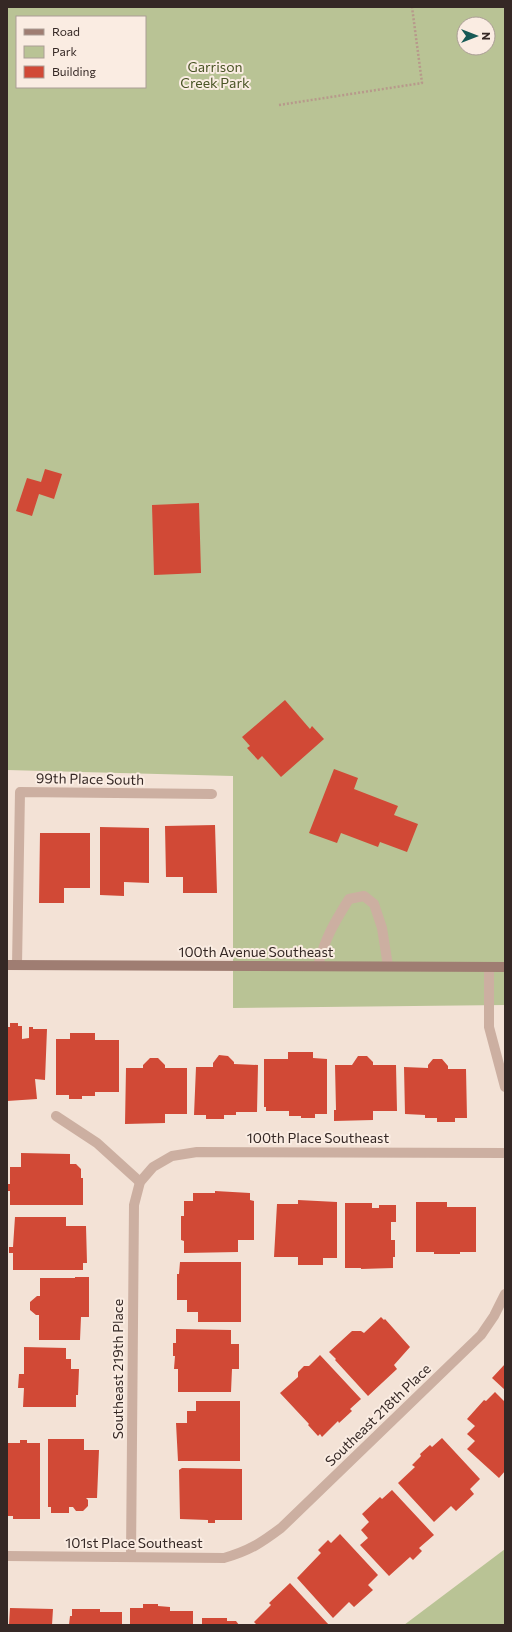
<svg xmlns="http://www.w3.org/2000/svg" width="512" height="1632" font-family="Commissioner,sans-serif">
<style>
.green{fill:#b9c395;fill-rule:evenodd}
.building{fill:#d14936}
.lines{fill:none;stroke-linecap:round;stroke-linejoin:round}
.path{stroke:#b7998b;stroke-width:2.5;stroke-dasharray:2 2;stroke-linecap:butt}
.lane{stroke:#ccafa1;stroke-width:10}
.street{stroke:#ccafa1;stroke-width:10}
.secondary{stroke:#9f7d72;stroke-width:10}
.labels{text-anchor:middle;stroke-width:4;stroke-linejoin:round;paint-order:stroke}
.park-label{font-size:14px;fill:#4a5526;stroke:#faece2}
.street-label{font-size:14px;fill:#352825;stroke:#faece2}
</style>
<rect width="100%" height="100%" fill="#f3e2d6"/>
<!-- green -->
<path class="green" d="M7 7H505V1005L233 1008V776L7 770ZM17 17H145V87H17ZM464 24H488V48H464Z
M505 1549V1625H404Z"/>
<!-- building -->
<path class="building" d="M45 469 62 474 54 499 39 494 32 516 16 511 27 478 41 482Z
M199 503 201 573 154 575 152 505Z
M285 700 310 729 312 726 324 739 281 777 262 756 258 760 247 748 250 746 242 737Z
M334 769 358 778 354 789 398 806 394 815 418 824 407 852 380 842 378 847 341 833 337 843 309 833Z
M215 825 217 893H183V877H166L165 826Z
M100 827 149 828V883L124 882V896L100 895Z
M40 833H90V888H64V903H39Z
M10 1023H18V1026H22V1039L29 1038V1027H33V1029H47L45 1080 35 1079 37 1099 7 1101V1027H10Z
M70 1033H95V1040H119V1092H95V1096H82V1099H69V1095H56V1039H70Z
M288 1052H313V1058L327 1059V1114H315V1118H301V1116H289V1111H266V1107H264V1059H288Z
M219 1055 228 1056 234 1062V1064L258 1065 257 1112H236V1115H224V1119H206V1115H194L196 1067H213V1063Z
M358 1056H367L373 1062V1065H396L397 1111H373V1120L334 1121V1110H336L335 1065H352Z
M150 1058H158L165 1065V1068H187V1114H165V1123L125 1124 126 1068H143V1065Z
M433 1059H442L448 1066V1069H466L467 1118H455V1122H437V1118H425V1115L405 1114 404 1067 428 1068V1065Z
M21 1153 70 1154V1164H76L81 1169V1178H83V1205H10V1191H7V1184H10V1167H21Z
M215 1191 250 1193V1200L254 1201V1240H238V1252L184 1253V1241L181 1240V1216H184V1201H193V1193H215Z
M298 1200 337 1202V1258H323V1265H298V1257H274L277 1204H298Z
M416 1202H447V1207H476V1252H460V1254H434V1252H416Z
M345 1203H372V1208H379V1205H396V1222H391V1240H395V1257H393V1268L361 1269V1268H345Z
M15 1217H66V1226H86L87 1263H83V1270H13V1253H9V1247H13Z
M180 1262H241V1322H198V1312H187V1300H177V1274H179Z
M75 1277H89V1317H81L80 1340H39V1315H36L30 1310V1302L37 1296H40V1278H75Z
M381 1317 384 1320 385 1319 410 1347 394 1365 397 1369 368 1396 335 1360 336 1359 329 1352 352 1331H361L364 1333Z
M176 1329 231 1330V1344H239V1369H232L231 1392H178V1369H174L175 1356H173V1343H176Z
M24 1347 66 1348V1359H71V1369H79L78 1395H76V1407H23L24 1388H18L19 1374H24Z
M320 1355 361 1399 350 1409 352 1411 339 1423 338 1421 322 1437 320 1434 318 1436 308 1425 309 1424 280 1393 298 1377V1372L304 1366H309Z
M505 1364V1390L492 1378Z
M495 1392 505 1402V1471L499 1478 467 1449 475 1441 467 1434 475 1426 467 1419 484 1400 486 1401Z
M196 1401H240V1461H178L176 1423H187V1411H196Z
M442 1438 480 1479 470 1489 474 1494 456 1511 451 1506 434 1522 398 1483 415 1467 412 1465 421 1456 420 1454 430 1445 432 1447Z
M48 1439H84V1450H99L97 1498H86L88 1500V1506L83 1511H76L73 1507H69V1513H51V1507H48Z
M20 1440H27V1443H40V1519H13V1516H7V1443H20Z
M182 1468 242 1469V1520H215V1523H208V1520L180 1519 179 1470Z
M392 1490 434 1535 419 1548 422 1551 413 1560 410 1557 389 1576 360 1545 368 1538 361 1530 369 1522 362 1514 380 1497 382 1499Z
M340 1534 378 1575 368 1585 373 1590 354 1607 349 1602 333 1618 297 1578 321 1553 318 1550 328 1540 331 1543Z
M290 1583 329 1625H257L254 1622 271 1605 269 1603Z
M143 1604H158V1606L170 1607V1611H193V1625H130V1608H143Z
M10 1608 53 1609 52 1625H9Z
M72 1609H100V1612H122V1625H69L70 1616H72Z
M202 1618H227V1621H236L239 1625H202Z"/>
<g class="lines">
<!-- path -->
<path class="path" d="M279 105 422 83 412 7"/>
<!-- lane -->
<path class="lane" d="M318 966C325 938 334 923 349 899L364 896 374 904 382 928 388 966
M56 1116 97 1143 140 1182"/>
<!-- street -->
<path class="street" d="M17 965 20 792 212 794
M489 967V1027L505 1087
M7 1556 224 1558C249 1551 261 1543 281 1528L481 1335 494 1316 505 1294
M131 1557 134 1205 140 1182 153 1167 172 1156 197 1152 505 1153"/>
<!-- secondary -->
<path class="secondary" d="M7 965 505 967"/>
</g>
<g class="labels">
<!-- park labels -->
<g class="park-label">
<text x="215" y="72">Garrison<tspan x="215" dy="16">Creek Park</tspan></text>
</g>
<!-- street labels -->
<g class="street-label">
<text transform="translate(90 779) rotate(1)" y="5">99th Place South</text>
<text x="256" y="957">100th Avenue Southeast</text>
<text x="318" y="1143">100th Place Southeast</text>
<text transform="translate(118 1369) rotate(-90)" y="5">Southeast 219th Place</text>
<text transform="translate(378 1415) rotate(-44)" y="5">Southeast 218th Place</text>
<text x="134" y="1548">101st Place Southeast</text>
</g>
</g>
<!-- border -->
<rect width="512" height="1632" fill="none" stroke="#352825" stroke-width="16"/>
<!-- legend -->
<rect x="16" y="16" width="130" height="72" fill="#faece2" stroke="#ab9e96"/>
<rect x="24" y="29" width="20" height="6" fill="#9f7d72" stroke="#ab9e96"/>
<text x="52" y="36" font-size="12" fill="#352825">Road</text>
<rect x="24" y="46" width="20" height="12" fill="#b9c395" stroke="#ab9e96"/>
<text x="52" y="56" font-size="12" fill="#352825">Park</text>
<rect x="24" y="66" width="20" height="12" fill="#d14936" stroke="#ab9e96"/>
<text x="52" y="76" font-size="12" fill="#352825">Building</text>
<!-- north arrow -->
<g transform="translate(476 36) rotate(90)"><circle r="19" fill="#faece2" stroke="#ab9e96"/>
<path d="M0-3L7 15L0 10L-7 15Z" fill="#175a56"/>
<text y="-6" font-size="11" font-weight="bold" text-anchor="middle" fill="#352825">N</text>
</g>
</svg>
